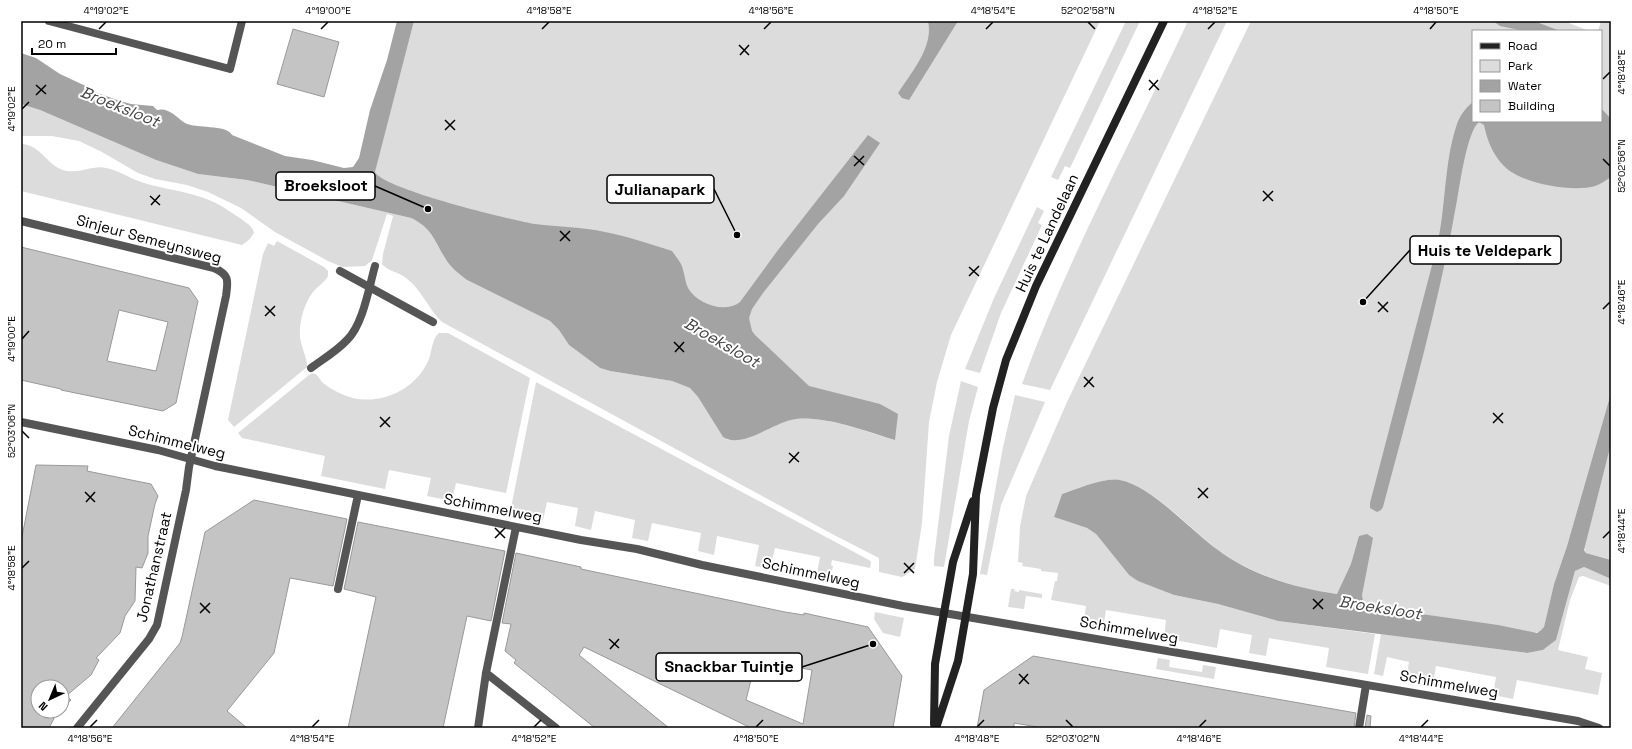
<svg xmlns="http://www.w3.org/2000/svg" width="1632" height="749" font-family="'Space Grotesk',sans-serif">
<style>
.green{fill:#dcdcdc}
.water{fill:#a3a3a3}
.building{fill:#c4c4c4;stroke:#999;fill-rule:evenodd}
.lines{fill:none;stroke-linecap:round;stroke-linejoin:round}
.street{stroke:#555;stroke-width:8}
.secondary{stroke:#222;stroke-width:8}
.ticks{fill:none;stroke:#000;stroke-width:1.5}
.labels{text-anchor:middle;stroke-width:4;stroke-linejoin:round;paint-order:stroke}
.street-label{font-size:15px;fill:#000;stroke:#fff}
.water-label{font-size:16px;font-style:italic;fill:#444;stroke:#fff}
.leader{fill:none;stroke:#000;stroke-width:1.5}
.callout-dot{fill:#000;stroke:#fff;stroke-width:1.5}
.callout{fill:#fff;stroke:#000;stroke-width:1.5}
.callout-label{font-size:16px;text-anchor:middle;font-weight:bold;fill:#000}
.neatline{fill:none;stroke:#000;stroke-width:1.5}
.ticks-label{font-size:10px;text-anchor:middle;fill:#000}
</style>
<rect width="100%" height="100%" fill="#fff"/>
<!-- green -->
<path class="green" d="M414 21H1100L951 335 937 382 929 422 922 523 915 569 902 577 879 572V558L834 535 442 322C428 309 423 291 406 278 399 272 387 271 382 264L383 254 393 216 387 214 372 260 365 266 342 267 328 261 275 232 241 208 208 192 187 185 155 179 138 173 102 152 79 141 52 136H21V104L40 110 156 160 198 174 247 180 411 218C432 228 434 240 445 258 450 267 459 274 467 280L550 321 559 330 569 345 600 368 610 371 672 381 690 388 698 397 723 437 728 440C737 438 747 438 755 435 768 430 779 422 793 419 821 414 867 432 895 440L364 190 375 172 377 163Z
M1126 21H1140L1070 168 1065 166 1058 180 1051 177Z
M1188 21H1227L1050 390 1022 384C1067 259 1132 141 1188 21Z
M1251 21H1564L1589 31H1473V121H1601V31H1598L1601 21H1611V393L1567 546 1554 584 1544 627 1539 632 1532 633 1393 609C1385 609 1376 609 1369 606 1365 605 1365 603 1362 601 1356 598 1346 596 1339 594 1331 593 1323 593 1315 591 1283 583 1244 570 1218 550 1191 530 1152 486 1120 480 1103 477 1078 489 1062 494L1054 517 1087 528 1096 534 1129 575 1142 582 1174 595 1218 604 1278 621 1375 634 1368 674 1326 667 1329 648 1269 638 1266 656 1249 653 1252 635 1220 629 1217 648 1164 638 1166 620 1106 610 1103 628 1083 625 1086 606 1051 600 1055 581H1057L1058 573 1041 571V569L1022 566 1023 563 1018 562 1020 527 1026 496 1067 402Z
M21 144C41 144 48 168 67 171 81 173 94 165 106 168 118 170 129 178 141 182 162 189 188 191 209 200 220 204 230 212 240 218 246 223 253 226 254 233L249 240 242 245 21 191Z
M1037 207 1044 211 1038 223 1042 225 1001 313 980 373 965 369 994 298Z
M277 241 324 267 328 271V276C325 282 318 286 313 292 304 304 299 321 300 337 301 346 308 361 307 367L234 427 228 420 263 254 268 243 274 246Z
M439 333H448L530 378 506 493 456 483 452 501 427 496 431 478 389 470 385 489 321 476 325 456 242 438 238 433 309 375C311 374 312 373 315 374 318 375 320 380 323 383 332 390 342 395 353 398 384 405 417 388 429 359 432 350 432 339 439 333Z
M961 381 978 387 969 421 944 567 934 566V558L949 436Z
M536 382 869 560 871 562 870 568 832 560 831 565 833 566 830 581 816 579 820 557 775 548 770 569 755 566 759 545 717 536 714 555 698 551 701 533 652 523 648 541 632 538 635 520 595 511 591 530 575 526 578 508 547 502 543 520 510 513Z
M1015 395 1045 402 1001 505 987 575 980 574 1003 447Z
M1611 444V560L1586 553 1584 548Z
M1584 567 1611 579V586L1583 576 1579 577 1570 600 1558 650 1588 657 1585 669 1602 673 1598 695 1517 680 1513 699 1493 695 1496 677 1436 666 1433 684 1406 680 1409 662 1387 657 1383 676 1374 674 1381 634 1527 653 1543 650 1556 640 1575 571Z
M1011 589H1015L1014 591 1019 592V590L1042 594V598L1026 596 1024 609 1008 607Z
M875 612 904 618 900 637 883 633 874 619Z
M1158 658 1170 660 1169 667 1202 672 1203 665 1216 667 1214 679 1156 669Z"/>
<!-- water -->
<path class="water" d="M397 21H414L375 172C383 189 511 220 535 224 558 227 582 227 605 232 627 236 650 244 672 251 676 257 682 263 683 270 685 276 685 282 688 288 697 304 725 314 740 302L778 250 868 135 880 143 844 196 818 224 763 293 752 309 749 318 752 331 755 335 809 386 880 404 898 414 895 440C868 432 819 413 791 420 772 424 741 449 723 437L698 397 690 388 672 381 610 371 600 368 569 345 559 330 550 321 467 280C459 274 450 267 445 258 434 240 432 228 411 218L247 180 198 174 156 160 40 110 21 104V53L36 58 60 74 90 88 95 92 120 101 131 104 153 106 157 110C169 107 176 117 185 123 196 129 226 124 232 135L285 156 312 160 344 168 353 167 359 158 370 110 387 60Z
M928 21H958L909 100 902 98 898 93C911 73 934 47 928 21Z
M1493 21H1534L1560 31H1524L1500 26Z
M1473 102V121H1601V108L1611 119V177C1606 180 1601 184 1595 186 1572 193 1520 183 1504 166 1493 155 1487 140 1484 125L1479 122C1467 131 1460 185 1457 200 1439 304 1410 405 1383 507L1381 510 1377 512 1370 508V503L1437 246C1446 207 1444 164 1456 127 1459 117 1465 108 1473 102Z
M1611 393V444L1584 550 1586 553 1611 560V579L1584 567 1575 571 1556 640 1543 650 1527 653 1278 621 1218 604 1174 595 1138 581 1129 575 1096 534 1087 528 1054 517 1062 494C1078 489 1103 477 1120 480 1152 486 1191 531 1218 550 1249 574 1298 589 1337 594L1351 564 1359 536 1367 534 1373 538 1362 595 1363 601 1366 606 1498 625 1537 633 1540 631 1544 627 1554 584 1567 546Z"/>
<!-- building -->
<path class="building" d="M293 29 339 42 324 97 277 84Z
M21 247 189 288 198 301 176 403 163 411 61 390V389L21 380ZM119 310 168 322 156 371 107 361Z
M36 465 88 466 87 471 151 484 158 496 155 504 148 536V553L142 568 136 567 135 601 125 616 120 633 96 658 99 660 91 675 66 696 71 700 62 708V687H38V711H58L49 728H21V542Z
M254 500 347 519 333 586 290 578 274 653 227 711 247 728H112L180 643 182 637 205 532Z
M358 522 505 551 491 621 467 616 443 728H348L376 597 344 589Z
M516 553 581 567V569L785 612 804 615V613L868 627 902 676 893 728H751L584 647 579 655 669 728H595L514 663 516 660 505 651 511 624 502 623ZM756 660 812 670 803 724 746 700Z
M1033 656 1356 713 1354 728H1044L1014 723V728H977L984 690Z
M1367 715 1371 716 1370 728H1365Z"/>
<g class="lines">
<!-- street -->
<path class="street" d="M49 21 230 69 242 21
M21 221 214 268C230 275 228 281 226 296L189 467 186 490 157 625 149 639 77 728
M340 271 433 322
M311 368C323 359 337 351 347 340 363 325 369 287 375 266
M21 422 158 450 215 466 581 540 637 549 702 565 903 606 1578 721 1599 728
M338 589 358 495
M486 673 556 728
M478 728 486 673 516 527
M1359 728 1366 685"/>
<!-- secondary -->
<path class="secondary" d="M934 724 935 664 953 562 973 501
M936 728 958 661 973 574 976 495 993 408 1006 360 1036 286 1164 21"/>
</g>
<!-- ticks -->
<path class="ticks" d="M1088 22 1095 29M99 29 106 22M321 29 328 22M542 29 549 22M764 29 771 22M986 29 993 22M1208 29 1215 22M1430 29 1436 22M739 45 749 55M740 55 749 45M1603 79 1610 72M1149 80 1159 90M36 85 46 94M1149 90 1158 80M36 95 46 85M22 109 29 102M445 120 455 130M445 130 455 120M854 156 864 165M1603 159 1610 166M854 166 864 156M1263 191 1273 201M150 196 160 205M1263 201 1273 191M151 205 160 195M560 231 570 241M560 241 570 231M969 267 979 276M969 276 979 266M1378 302 1388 312M265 306 275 316M1603 309 1610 302M1378 312 1388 302M265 316 275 306M22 339 29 331M674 342 684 352M675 352 684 342M1084 377 1094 387M1084 387 1093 377M1493 413 1503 423M380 417 390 427M1493 423 1503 413M380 427 390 417M22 431 29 438M789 453 799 462M789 463 799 452M1198 488 1208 498M85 492 95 502M1198 498 1208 488M86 502 95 492M495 528 505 538M495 538 505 528M1603 538 1610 531M904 563 914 573M22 568 29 561M904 573 914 563M1313 599 1323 609M200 603 210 613M1313 609 1323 599M200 613 210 603M609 639 619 648M610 649 619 639M1019 674 1029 684M1019 684 1028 674M1066 720 1073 727M90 727 97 720M312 727 319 720M534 727 541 720M756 727 763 720M977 727 984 720M1199 727 1206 720M1421 727 1428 720"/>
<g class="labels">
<!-- street labels -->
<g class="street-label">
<text transform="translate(1047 233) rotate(-65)" y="5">Huis te Landelaan</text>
<text transform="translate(149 239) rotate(15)" y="5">Sinjeur Semeynsweg</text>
<text transform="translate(177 442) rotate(14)" y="5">Schimmelweg</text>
<text transform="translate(493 508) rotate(11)" y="5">Schimmelweg</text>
<text transform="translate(154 567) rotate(-77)" y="5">Jonathanstraat</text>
<text transform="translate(811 573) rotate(12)" y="5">Schimmelweg</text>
<text transform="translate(1129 630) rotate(10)" y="5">Schimmelweg</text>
<text transform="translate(1449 684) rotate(10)" y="5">Schimmelweg</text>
</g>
<!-- water labels -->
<g class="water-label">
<text transform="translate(120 106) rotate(22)" y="6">Broeksloot</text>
<text transform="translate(722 342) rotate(30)" y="6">Broeksloot</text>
<text transform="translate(1380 607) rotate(9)" y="6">Broeksloot</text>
</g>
</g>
<!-- callouts -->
<path class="leader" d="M428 209L375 186M737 235L714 189M1363 302L1410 250M873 644L802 667"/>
<g class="callout-dot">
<circle cx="428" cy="209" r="4"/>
<circle cx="737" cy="235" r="4"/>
<circle cx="1363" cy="302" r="4"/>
<circle cx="873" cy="644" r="4"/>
</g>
<g class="callout">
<rect x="276" y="172" width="99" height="28" rx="4"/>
<rect x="607" y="175" width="107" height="28" rx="4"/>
<rect x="1410" y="236" width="151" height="28" rx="4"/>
<rect x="656" y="653" width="146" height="28" rx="4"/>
</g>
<g class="callout-label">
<text x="326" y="191">Broeksloot</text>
<text x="660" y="195">Julianapark</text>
<text x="1485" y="256">Huis te Veldepark</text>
<text x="729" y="672">Snackbar Tuintje</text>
</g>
<!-- border -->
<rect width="1632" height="749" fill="none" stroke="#ffffff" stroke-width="44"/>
<!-- legend -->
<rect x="1472" y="30" width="130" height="92" fill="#ffffff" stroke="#999999"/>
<rect x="1480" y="43" width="20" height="6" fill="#222222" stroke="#999999"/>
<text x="1508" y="50" font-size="12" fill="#000000">Road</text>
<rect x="1480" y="60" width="20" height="12" fill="#dcdcdc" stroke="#999999"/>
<text x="1508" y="70" font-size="12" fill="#000000">Park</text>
<rect x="1480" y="80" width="20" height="12" fill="#a3a3a3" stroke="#999999"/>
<text x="1508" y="90" font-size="12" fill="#000000">Water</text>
<rect x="1480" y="100" width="20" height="12" fill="#c4c4c4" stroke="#999999"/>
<text x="1508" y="110" font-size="12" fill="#000000">Building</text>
<!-- north arrow -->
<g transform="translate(50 699) rotate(224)"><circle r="19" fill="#ffffff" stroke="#999999"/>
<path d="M0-3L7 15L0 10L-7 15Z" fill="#000000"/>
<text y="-6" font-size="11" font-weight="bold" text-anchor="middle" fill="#000000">N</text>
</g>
<!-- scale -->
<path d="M32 48v6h84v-6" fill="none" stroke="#000000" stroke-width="2"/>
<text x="38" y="48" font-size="12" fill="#000000" stroke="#ffffff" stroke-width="3" paint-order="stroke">20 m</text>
<rect x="22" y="22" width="1588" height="705" class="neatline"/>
<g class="ticks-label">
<text x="106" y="14">4°19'02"E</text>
<text x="328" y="14">4°19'00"E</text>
<text x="549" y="14">4°18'58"E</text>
<text x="771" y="14">4°18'56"E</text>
<text x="993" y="14">4°18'54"E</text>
<text x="1088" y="14">52°02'58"N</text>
<text x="1215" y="14">4°18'52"E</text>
<text x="1436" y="14">4°18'50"E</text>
<text transform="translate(1621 72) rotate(-90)" y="4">4°18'48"E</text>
<text transform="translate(11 109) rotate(-90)" y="4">4°19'02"E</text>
<text transform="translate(1621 166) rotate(-90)" y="4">52°02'56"N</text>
<text transform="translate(1621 302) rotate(-90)" y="4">4°18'46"E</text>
<text transform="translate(11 339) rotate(-90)" y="4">4°19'00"E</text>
<text transform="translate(11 431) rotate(-90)" y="4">52°03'06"N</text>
<text transform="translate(1621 531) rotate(-90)" y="4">4°18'44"E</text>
<text transform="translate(11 568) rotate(-90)" y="4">4°18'58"E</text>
<text x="90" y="742">4°18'56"E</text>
<text x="312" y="742">4°18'54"E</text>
<text x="534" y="742">4°18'52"E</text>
<text x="756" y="742">4°18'50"E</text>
<text x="977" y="742">4°18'48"E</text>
<text x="1073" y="742">52°03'02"N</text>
<text x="1199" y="742">4°18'46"E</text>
<text x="1421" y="742">4°18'44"E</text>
</g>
</svg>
